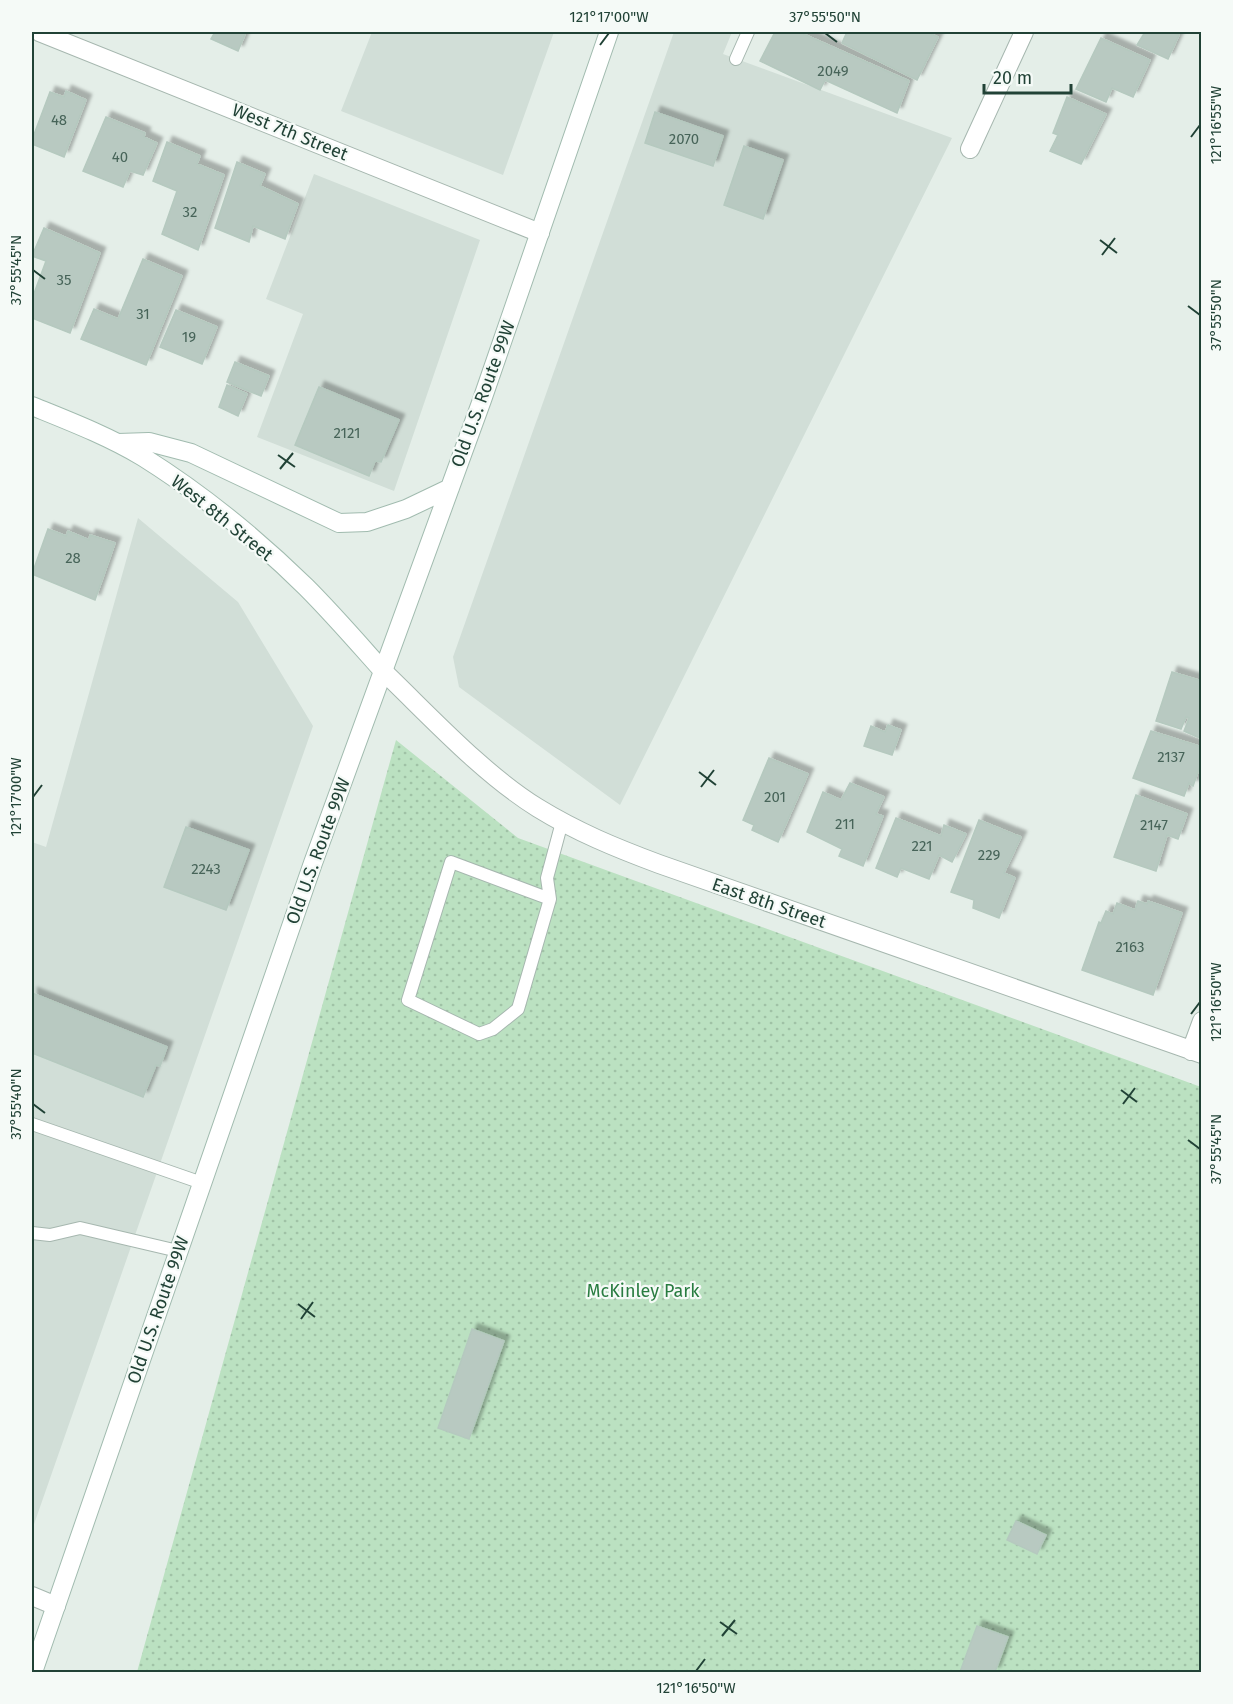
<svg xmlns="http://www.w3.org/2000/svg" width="1233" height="1704" font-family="'Fira Sans',sans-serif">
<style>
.built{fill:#d1ded7}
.grass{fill:url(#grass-dots)}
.building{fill:#b8c9c1;stroke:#b5c9bf;stroke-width:1.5;filter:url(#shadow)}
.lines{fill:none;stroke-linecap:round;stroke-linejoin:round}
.lane-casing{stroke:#a6b7af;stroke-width:14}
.street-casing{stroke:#a6b7af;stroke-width:20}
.secondary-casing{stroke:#a1bbaf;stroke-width:20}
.lane{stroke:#fff;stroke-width:12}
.street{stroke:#fff;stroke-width:18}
.secondary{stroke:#fff;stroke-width:18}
.ticks{fill:none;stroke:#214236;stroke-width:2}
.labels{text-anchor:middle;stroke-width:4.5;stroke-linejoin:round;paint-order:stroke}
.number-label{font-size:15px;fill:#476459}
.street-label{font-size:18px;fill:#214236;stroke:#f5faf7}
.park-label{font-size:18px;fill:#287c40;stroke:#f5faf7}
.neatline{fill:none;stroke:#214236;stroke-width:2}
.ticks-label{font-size:15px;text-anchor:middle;fill:#214236}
</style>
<defs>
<pattern id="grass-dots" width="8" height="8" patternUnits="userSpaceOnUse" patternTransform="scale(1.5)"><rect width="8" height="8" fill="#bbe1c1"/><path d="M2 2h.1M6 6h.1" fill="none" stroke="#a0c2a6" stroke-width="1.8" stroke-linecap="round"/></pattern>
<filter id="shadow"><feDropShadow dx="5.5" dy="-5.5" stdDeviation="1.5" flood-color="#0004"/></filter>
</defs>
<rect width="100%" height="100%" fill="#e4eee8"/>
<!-- built -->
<path class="built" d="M372 32H554L503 175 341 111Z
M674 32H732L723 54 952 138 620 805 459 687 453 657Z
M314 174 480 240 394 491 257 437 303 314 266 299Z
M138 518 238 602 313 726 32 1530V842L46 847Z"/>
<!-- grass -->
<path class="grass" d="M396 740 518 838 1201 1087V1672H137Z"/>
<!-- building -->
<path class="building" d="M215 32H246L238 51 211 39Z
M775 32H799L909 81 897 113 825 80 820 90 760 61Z
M847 32H927L938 37 917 80 842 43Z
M1145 32H1171L1179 35 1168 59 1137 45Z
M1101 38 1150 60 1133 97 1112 88 1106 102 1076 89Z
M66 91 86 100 64 157 32 144V140L50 92 64 97Z
M1067 97 1106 114 1081 164 1050 151 1058 135 1053 133Z
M655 112 723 136 713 166 645 143Z
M106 117 145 133 144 137 157 143 143 175 130 171 123 187 83 171Z
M167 142 200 156 197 164 224 175 198 250 162 234 177 191 153 181Z
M744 146 783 160 763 219 724 205Z
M237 162 265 174 260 186 298 204 285 239 253 226 249 242 215 228Z
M44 228 100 253 70 333 32 318V299L46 261 32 256Z
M143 259 182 276 146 365 81 339 94 309 118 319Z
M176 310 217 327 202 364 160 347Z
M235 362 269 376 261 396 227 382Z
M227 385 247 394 238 416 219 407Z
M319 387 399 420 381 462 375 461 369 476 295 445Z
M48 529 66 536 68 531 89 540 90 535 115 543 95 600 32 574Z
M1172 672 1202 681V739L1184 731 1189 718 1186 717 1181 729 1156 721Z
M888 725 901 730 892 755 864 746 871 726 885 732Z
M1151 731 1202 747V766H1200L1193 786 1189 783 1184 796 1133 778Z
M769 758 808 774 778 842 752 830 754 825 743 820Z
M850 783 884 797 876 814 883 816 863 866 839 856 842 849 807 832 823 792 841 800Z
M1136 795 1187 814 1178 839 1167 835 1156 871 1114 857Z
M896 818 941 836 944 825 966 834 952 862 939 855 929 879 901 868 897 877 876 868Z
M979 820 1021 837 1004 873 1015 878 999 918 973 908 974 900 951 892Z
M186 827 249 850 226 910 164 887Z
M1138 901 1147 904 1148 901 1182 913 1153 995 1082 970 1099 922 1101 923 1106 911 1113 914 1117 903 1135 910Z
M32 993 167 1047 160 1066 156 1065 143 1097 32 1053Z
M472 1329 504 1341 469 1439 438 1428Z
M1016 1521 1046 1535 1037 1554 1007 1540Z
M977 1626 1008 1637 995 1672H960Z"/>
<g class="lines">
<!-- lane casing -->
<g class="lane-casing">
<path id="lane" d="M736 59 748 32
M550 899 451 862 408 1000 479 1034 493 1029 518 1009 550 899 547 878 562 822
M32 1124 202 1183
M32 1233 50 1235 80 1228 178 1251"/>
</g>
<!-- street casing -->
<g class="street-casing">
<path id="street" d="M39 32 540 233
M970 149 1024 32
M383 671C430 716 483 774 538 808 577 832 616 848 659 864L1202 1054
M1191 1051 1202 1021
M32 1596 56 1606"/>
</g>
<!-- secondary casing -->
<g class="secondary-casing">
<path id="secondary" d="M32 406C69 421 108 436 143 457 202 494 257 539 306 587 333 614 358 643 383 671
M118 443 149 442 191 453 339 523 367 522 406 509 450 488
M33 1672 313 863 482 400 609 32"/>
</g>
<!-- lane -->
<use href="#lane" class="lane"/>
<!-- street -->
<use href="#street" class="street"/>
<!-- secondary -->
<use href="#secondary" class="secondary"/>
</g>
<!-- ticks -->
<path class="ticks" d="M825 33 837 42M600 45 609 33M1191 137 1200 125M1100 240 1117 253M1102 255 1115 238M33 270 45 279M1188 306 1200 315M278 455 295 467M280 469 293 453M699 772 716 785M701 787 714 770M33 797 42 785M1191 1014 1200 1002M1121 1090 1137 1102M33 1104 45 1113M1123 1104 1135 1088M1188 1140 1200 1149M298 1304 315 1317M301 1319 313 1302M720 1622 737 1634M722 1636 735 1620M696 1671 705 1659"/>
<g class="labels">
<!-- number labels -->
<g class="number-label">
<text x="833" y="76">2049</text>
<text x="59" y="125">48</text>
<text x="684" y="144">2070</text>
<text x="120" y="162">40</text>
<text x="190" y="217">32</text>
<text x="64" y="285">35</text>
<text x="143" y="319">31</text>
<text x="189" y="342">19</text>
<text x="347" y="438">2121</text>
<text x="73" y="563">28</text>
<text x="1171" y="762">2137</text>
<text x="775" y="802">201</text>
<text x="845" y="829">211</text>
<text x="1154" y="830">2147</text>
<text x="922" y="851">221</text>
<text x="989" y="860">229</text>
<text x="206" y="874">2243</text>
<text x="1130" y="952">2163</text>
</g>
<!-- street labels -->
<g class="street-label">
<text transform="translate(290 132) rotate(22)" y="6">West 7th Street</text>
<text transform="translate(483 394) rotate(-70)" y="6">Old U.S. Route 99W</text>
<text transform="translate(222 518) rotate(39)" y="6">West 8th Street</text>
<text transform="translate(318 851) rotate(-70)" y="6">Old U.S. Route 99W</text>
<text transform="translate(769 903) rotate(19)" y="6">East 8th Street</text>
<text transform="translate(158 1310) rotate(-71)" y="6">Old U.S. Route 99W</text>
</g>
<!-- park labels -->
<g class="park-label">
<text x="643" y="1297">McKinley Park</text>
</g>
</g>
<!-- border -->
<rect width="1233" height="1704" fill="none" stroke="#f5faf7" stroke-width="66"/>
<!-- scale -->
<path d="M984 84v9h87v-9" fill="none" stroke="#214236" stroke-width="3"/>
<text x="993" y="84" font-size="18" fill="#214236" stroke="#f5faf7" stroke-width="4.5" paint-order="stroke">20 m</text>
<rect x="33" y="33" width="1167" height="1638" class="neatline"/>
<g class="ticks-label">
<text x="609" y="22">121°17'00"W</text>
<text x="825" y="22">37°55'50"N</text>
<text transform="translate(1216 125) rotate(-90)" y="5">121°16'55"W</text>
<text transform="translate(16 270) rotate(-90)" y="5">37°55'45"N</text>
<text transform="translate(1216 315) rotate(-90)" y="5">37°55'50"N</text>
<text transform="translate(16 797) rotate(-90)" y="5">121°17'00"W</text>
<text transform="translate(1216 1002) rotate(-90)" y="5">121°16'50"W</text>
<text transform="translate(16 1104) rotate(-90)" y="5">37°55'40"N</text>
<text transform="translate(1216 1149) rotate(-90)" y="5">37°55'45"N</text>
<text x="696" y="1693">121°16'50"W</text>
</g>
</svg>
